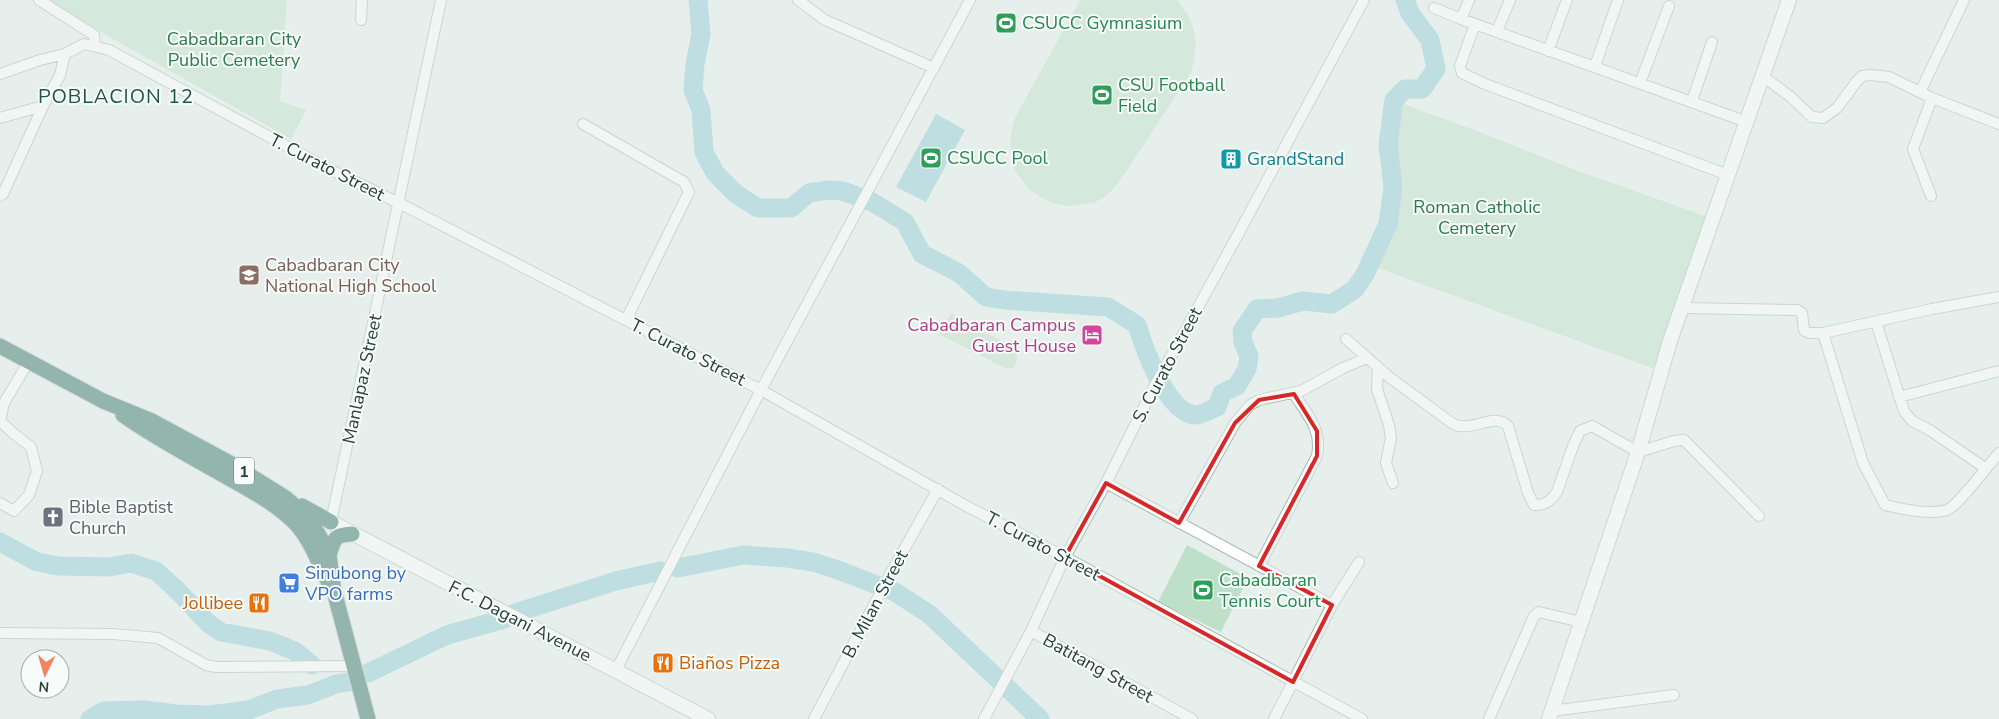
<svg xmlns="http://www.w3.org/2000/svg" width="1999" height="719" font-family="'Nunito Sans',sans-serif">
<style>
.green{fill:#bfe0c8}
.water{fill:#8ec9d4}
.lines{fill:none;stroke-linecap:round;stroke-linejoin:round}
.river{stroke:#8ec9d4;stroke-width:19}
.street-casing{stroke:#a8b8b2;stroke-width:12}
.secondary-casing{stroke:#a4bbb3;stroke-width:16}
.highway-casing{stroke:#c2cac8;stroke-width:17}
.street{stroke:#fff;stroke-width:10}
.secondary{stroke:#fff;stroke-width:14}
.highway{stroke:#2f6f62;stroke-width:15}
.marked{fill:none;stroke:#d62828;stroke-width:4;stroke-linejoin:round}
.labels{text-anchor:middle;stroke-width:4;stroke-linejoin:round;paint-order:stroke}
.shield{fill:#f7fbf9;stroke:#637a73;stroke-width:1}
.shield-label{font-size:16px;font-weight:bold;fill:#24423a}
.leisure-label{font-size:18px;fill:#27864d;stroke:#f7fbf9;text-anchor:start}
.park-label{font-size:18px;fill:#2d7a4b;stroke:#f7fbf9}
.culture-label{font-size:18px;fill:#0d838f;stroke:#f7fbf9;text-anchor:start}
.street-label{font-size:18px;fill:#24423a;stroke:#f7fbf9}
.education-label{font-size:18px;fill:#785e54;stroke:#f7fbf9;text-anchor:start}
.hotel-label{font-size:18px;fill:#b23c85;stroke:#f7fbf9;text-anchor:end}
.worship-label{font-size:18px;fill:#5b616d;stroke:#f7fbf9;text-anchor:start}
.shop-label{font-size:18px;fill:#366cbe;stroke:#f7fbf9;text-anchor:start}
.food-label{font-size:18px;fill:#c56008;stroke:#f7fbf9;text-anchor:end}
.quarter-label{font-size:20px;letter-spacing:1px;fill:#1f5548;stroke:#f7fbf9}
</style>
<rect width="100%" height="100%" fill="#e6efeb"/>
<!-- green -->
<path class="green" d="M44 0H287L280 101 306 110 291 139Z
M1080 0H1177C1196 22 1200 44 1191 72L1122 178 1114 188 1104 197 1094 203 1067 206 1052 203 1040 197 1029 189 1015 171 1010 147 1011 134 1015 118Z
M1398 102 1482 133 1575 170 1708 217 1655 369 1370 265 1394 225 1398 186 1390 142Z
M951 313 1012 347C1018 354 1018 360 1014 368L1007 369 939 334Z
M1187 545 1248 578 1221 632 1158 602Z"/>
<!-- water -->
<path class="water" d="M936 114 965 130 926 202 896 187Z"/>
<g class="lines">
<!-- river -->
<path class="river" d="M698 0 701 34 695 64 693 90 701 110 704 152 715 173 736 194 758 208H791L809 193 829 190 843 191 872 202 905 222 922 254 959 273 986 297 1004 300 1108 307 1137 325C1144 348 1167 414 1196 415 1202 415 1211 409 1217 407L1222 393 1237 386 1247 369 1249 356 1243 342 1242 331 1257 309 1278 308 1303 301 1332 304 1355 289 1365 274 1388 224 1393 187 1388 144 1394 100 1405 89H1422L1436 69 1430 40 1410 13 1405 0
M0 542 37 562 58 566 109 567 131 563 156 571 177 590 208 623 221 632 270 641 295 651 312 665
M678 568 743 555 787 558 813 562 838 570 895 592 929 614 1040 719
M515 613 616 581 660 571
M368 673 447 635 504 619
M90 719 104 711 144 710 176 714 210 715 249 710 277 699 308 695 336 684 348 682"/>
<!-- street casing -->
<g class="street-casing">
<path id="street" d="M39 0 94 35 95 46
M798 0 825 20 934 68
M1469 0 1461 19 1475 24
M1434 8 1461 19
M361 20 362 0
M1497 31 1510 0
M1548 51 1567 0
M1595 66 1618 0
M0 74 40 60 65 54 84 44 109 50 327 168 399 203 761 390 968 507 1065 557 1362 719
M1764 77 1792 98 1812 117 1823 118 1837 108 1857 81 1862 76 1871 75 1889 77 1932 98 1999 124
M1640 83 1669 6
M1920 92 1964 0
M1692 101 1712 42
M0 118 43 106
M583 124 684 182 689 192 626 320
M1728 175 1485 84 1462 73 1460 66 1475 24 1747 122
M0 196 3 194 43 106 60 75 65 54
M1931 196 1913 149 1932 98
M1683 308 1797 310 1802 313 1804 330 1809 333H1823L1863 463 1885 505C1901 509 1931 515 1947 510 1958 506 1989 464 1999 453
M1876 322 1904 411 1912 421 1931 431 1985 468
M1823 333 1932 309 1999 297
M1346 339 1389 377 1449 421C1452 423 1457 426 1460 426 1476 429 1495 413 1508 426L1528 493 1534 505C1545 506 1551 500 1557 492L1573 446 1580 431 1592 426 1638 452 1674 441 1684 440 1759 516
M1378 367 1377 389 1389 425 1391 438 1386 463 1393 483
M1899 397 1999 371
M1106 483 1332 605 1274 719
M0 503 14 511 29 495 37 471 31 447 14 434 0 421 4 403 29 361
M331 522 441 0
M1179 523 1235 423 1250 405 1259 400 1301 391 1343 368 1367 358
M1259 566 1317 456C1322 429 1308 416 1294 394
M1332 605 1359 562
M1031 631 1192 719
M0 633 113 634 158 638 206 665 216 667 355 666
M616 670 761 390 970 0
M1552 711 1674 695
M814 719 888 578 938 489
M984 719 1031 631 1065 557 1106 483 1153 389 1235 240 1364 0
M1489 719 1534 616 1539 612 1581 622"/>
</g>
<!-- secondary casing -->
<g class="secondary-casing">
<path id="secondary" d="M331 522 708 719
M1549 719 1638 452 1670 341 1789 0"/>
</g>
<!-- highway casing -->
<g class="highway-casing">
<path id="highway" d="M0 346 103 401 152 421 230 463 286 498 308 518 320 537 329 555 334 591 368 719
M123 415C155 438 190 456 225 476 250 490 277 504 297 525 312 542 319 565 330 585
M302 506 331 522
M329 555C335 538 334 535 352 534"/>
</g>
<!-- street -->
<use href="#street" class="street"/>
<!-- secondary -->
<use href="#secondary" class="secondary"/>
<!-- highway -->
<use href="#highway" class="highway"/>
</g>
<!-- marked area -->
<path d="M0 0H1999V719H0ZM1294 394 1317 431V456L1259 566 1332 605 1293 682 1065 557 1106 483 1179 523 1235 423 1259 400Z" fill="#e6efeb" fill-opacity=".55" fill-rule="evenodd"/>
<path class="marked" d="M1294 394 1317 431V456L1259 566 1332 605 1293 682 1065 557 1106 483 1179 523 1235 423 1259 400Z"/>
<!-- icons -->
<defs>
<g id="stadium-square" transform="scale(1.125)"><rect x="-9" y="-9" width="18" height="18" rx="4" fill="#2e9e5b" stroke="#f7fbf9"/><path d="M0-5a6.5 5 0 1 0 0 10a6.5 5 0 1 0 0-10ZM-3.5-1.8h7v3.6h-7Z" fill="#fff"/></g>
<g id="building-square" transform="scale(1.125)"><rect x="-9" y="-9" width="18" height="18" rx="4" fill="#0f9aa8" stroke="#f7fbf9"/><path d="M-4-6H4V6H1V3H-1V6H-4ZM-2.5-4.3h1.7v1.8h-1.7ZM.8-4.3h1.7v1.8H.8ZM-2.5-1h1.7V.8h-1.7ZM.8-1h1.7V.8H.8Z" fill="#fff"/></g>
<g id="school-square" transform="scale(1.125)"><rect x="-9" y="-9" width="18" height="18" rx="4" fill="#8d6e63" stroke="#f7fbf9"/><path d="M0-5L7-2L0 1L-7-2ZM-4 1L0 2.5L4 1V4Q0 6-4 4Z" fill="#fff"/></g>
<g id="hotel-square" transform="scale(1.125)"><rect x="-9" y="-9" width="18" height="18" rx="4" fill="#d1479c" stroke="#f7fbf9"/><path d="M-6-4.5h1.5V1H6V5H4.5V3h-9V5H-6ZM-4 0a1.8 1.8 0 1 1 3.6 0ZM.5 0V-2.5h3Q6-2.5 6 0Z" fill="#fff"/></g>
<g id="church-square" transform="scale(1.125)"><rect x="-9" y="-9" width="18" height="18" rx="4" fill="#6b7280" stroke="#f7fbf9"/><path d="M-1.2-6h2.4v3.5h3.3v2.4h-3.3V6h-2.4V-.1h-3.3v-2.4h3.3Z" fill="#fff"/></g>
<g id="supermarket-square" transform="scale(1.125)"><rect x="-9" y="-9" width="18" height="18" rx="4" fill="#3f7fe0" stroke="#f7fbf9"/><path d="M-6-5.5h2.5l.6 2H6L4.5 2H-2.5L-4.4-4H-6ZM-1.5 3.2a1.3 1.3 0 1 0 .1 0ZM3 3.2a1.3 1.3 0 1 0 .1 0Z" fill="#fff"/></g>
<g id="restaurant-square" transform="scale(1.125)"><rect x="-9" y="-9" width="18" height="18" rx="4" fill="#e8710a" stroke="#f7fbf9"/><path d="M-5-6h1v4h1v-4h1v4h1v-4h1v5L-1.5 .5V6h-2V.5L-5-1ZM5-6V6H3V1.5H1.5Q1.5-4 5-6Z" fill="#fff"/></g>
</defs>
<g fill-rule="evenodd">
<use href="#stadium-square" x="1006" y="23"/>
<use href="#stadium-square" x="1102" y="95"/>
<use href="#stadium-square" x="931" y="158"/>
<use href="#building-square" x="1231" y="159"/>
<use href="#school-square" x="249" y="275"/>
<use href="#hotel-square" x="1092" y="335"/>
<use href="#church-square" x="53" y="517"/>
<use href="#supermarket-square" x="289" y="583"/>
<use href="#stadium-square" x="1203" y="590"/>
<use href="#restaurant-square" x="259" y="603"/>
<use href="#restaurant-square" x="663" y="663"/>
</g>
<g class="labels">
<!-- shield labels -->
<rect class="shield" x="234" y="457.5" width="20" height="27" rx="4"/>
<g class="shield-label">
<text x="244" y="477">1</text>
</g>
<!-- leisure labels -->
<g class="leisure-label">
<text x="1022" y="29">CSUCC Gymnasium</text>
<text x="1118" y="91">CSU Football<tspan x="1118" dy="21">Field</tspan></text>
<text x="947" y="164">CSUCC Pool</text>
<text x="1219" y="586">Cabadbaran<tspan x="1219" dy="21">Tennis Court</tspan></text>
</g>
<!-- park labels -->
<g class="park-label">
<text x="234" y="45">Cabadbaran City<tspan x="234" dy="21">Public Cemetery</tspan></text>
<text x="1477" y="213">Roman Catholic<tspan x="1477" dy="21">Cemetery</tspan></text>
</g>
<!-- culture labels -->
<g class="culture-label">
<text x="1247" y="165">GrandStand</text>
</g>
<!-- street labels -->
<g class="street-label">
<text transform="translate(327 167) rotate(27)" y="6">T. Curato Street</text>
<text transform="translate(688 352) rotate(27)" y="6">T. Curato Street</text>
<text transform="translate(1167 365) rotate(-62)" y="6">S. Curato Street</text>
<text transform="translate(362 379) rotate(-78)" y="6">Manlapaz Street</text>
<text transform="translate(1043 546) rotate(28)" y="6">T. Curato Street</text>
<text transform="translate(875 604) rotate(-62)" y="6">B. Milan Street</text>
<text transform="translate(520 621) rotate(27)" y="6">F.C. Dagani Avenue</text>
<text transform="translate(1098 668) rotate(29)" y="6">Batitang Street</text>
</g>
<!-- education labels -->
<g class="education-label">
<text x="265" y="271">Cabadbaran City<tspan x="265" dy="21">National High School</tspan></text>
</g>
<!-- hotel labels -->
<g class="hotel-label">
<text x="1076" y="331">Cabadbaran Campus<tspan x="1076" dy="21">Guest House</tspan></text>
</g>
<!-- worship labels -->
<g class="worship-label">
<text x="69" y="513">Bible Baptist<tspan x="69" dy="21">Church</tspan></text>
</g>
<!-- shop labels -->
<g class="shop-label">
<text x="305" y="579">Sinubong by<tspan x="305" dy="21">VPO farms</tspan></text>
</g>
<!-- food labels -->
<g class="food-label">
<text x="243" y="609">Jollibee</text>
<text x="679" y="669" text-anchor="start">Biaños Pizza</text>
</g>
<!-- quarter labels -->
<g class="quarter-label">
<text x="116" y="103">POBLACION 12</text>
</g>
</g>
<!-- north arrow -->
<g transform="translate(45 674) rotate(185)"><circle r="24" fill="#f7fbf9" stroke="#a3b1ad"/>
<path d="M0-4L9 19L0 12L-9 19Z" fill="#f4845f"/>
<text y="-8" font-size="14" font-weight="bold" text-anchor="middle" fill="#24423a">N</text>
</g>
</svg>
